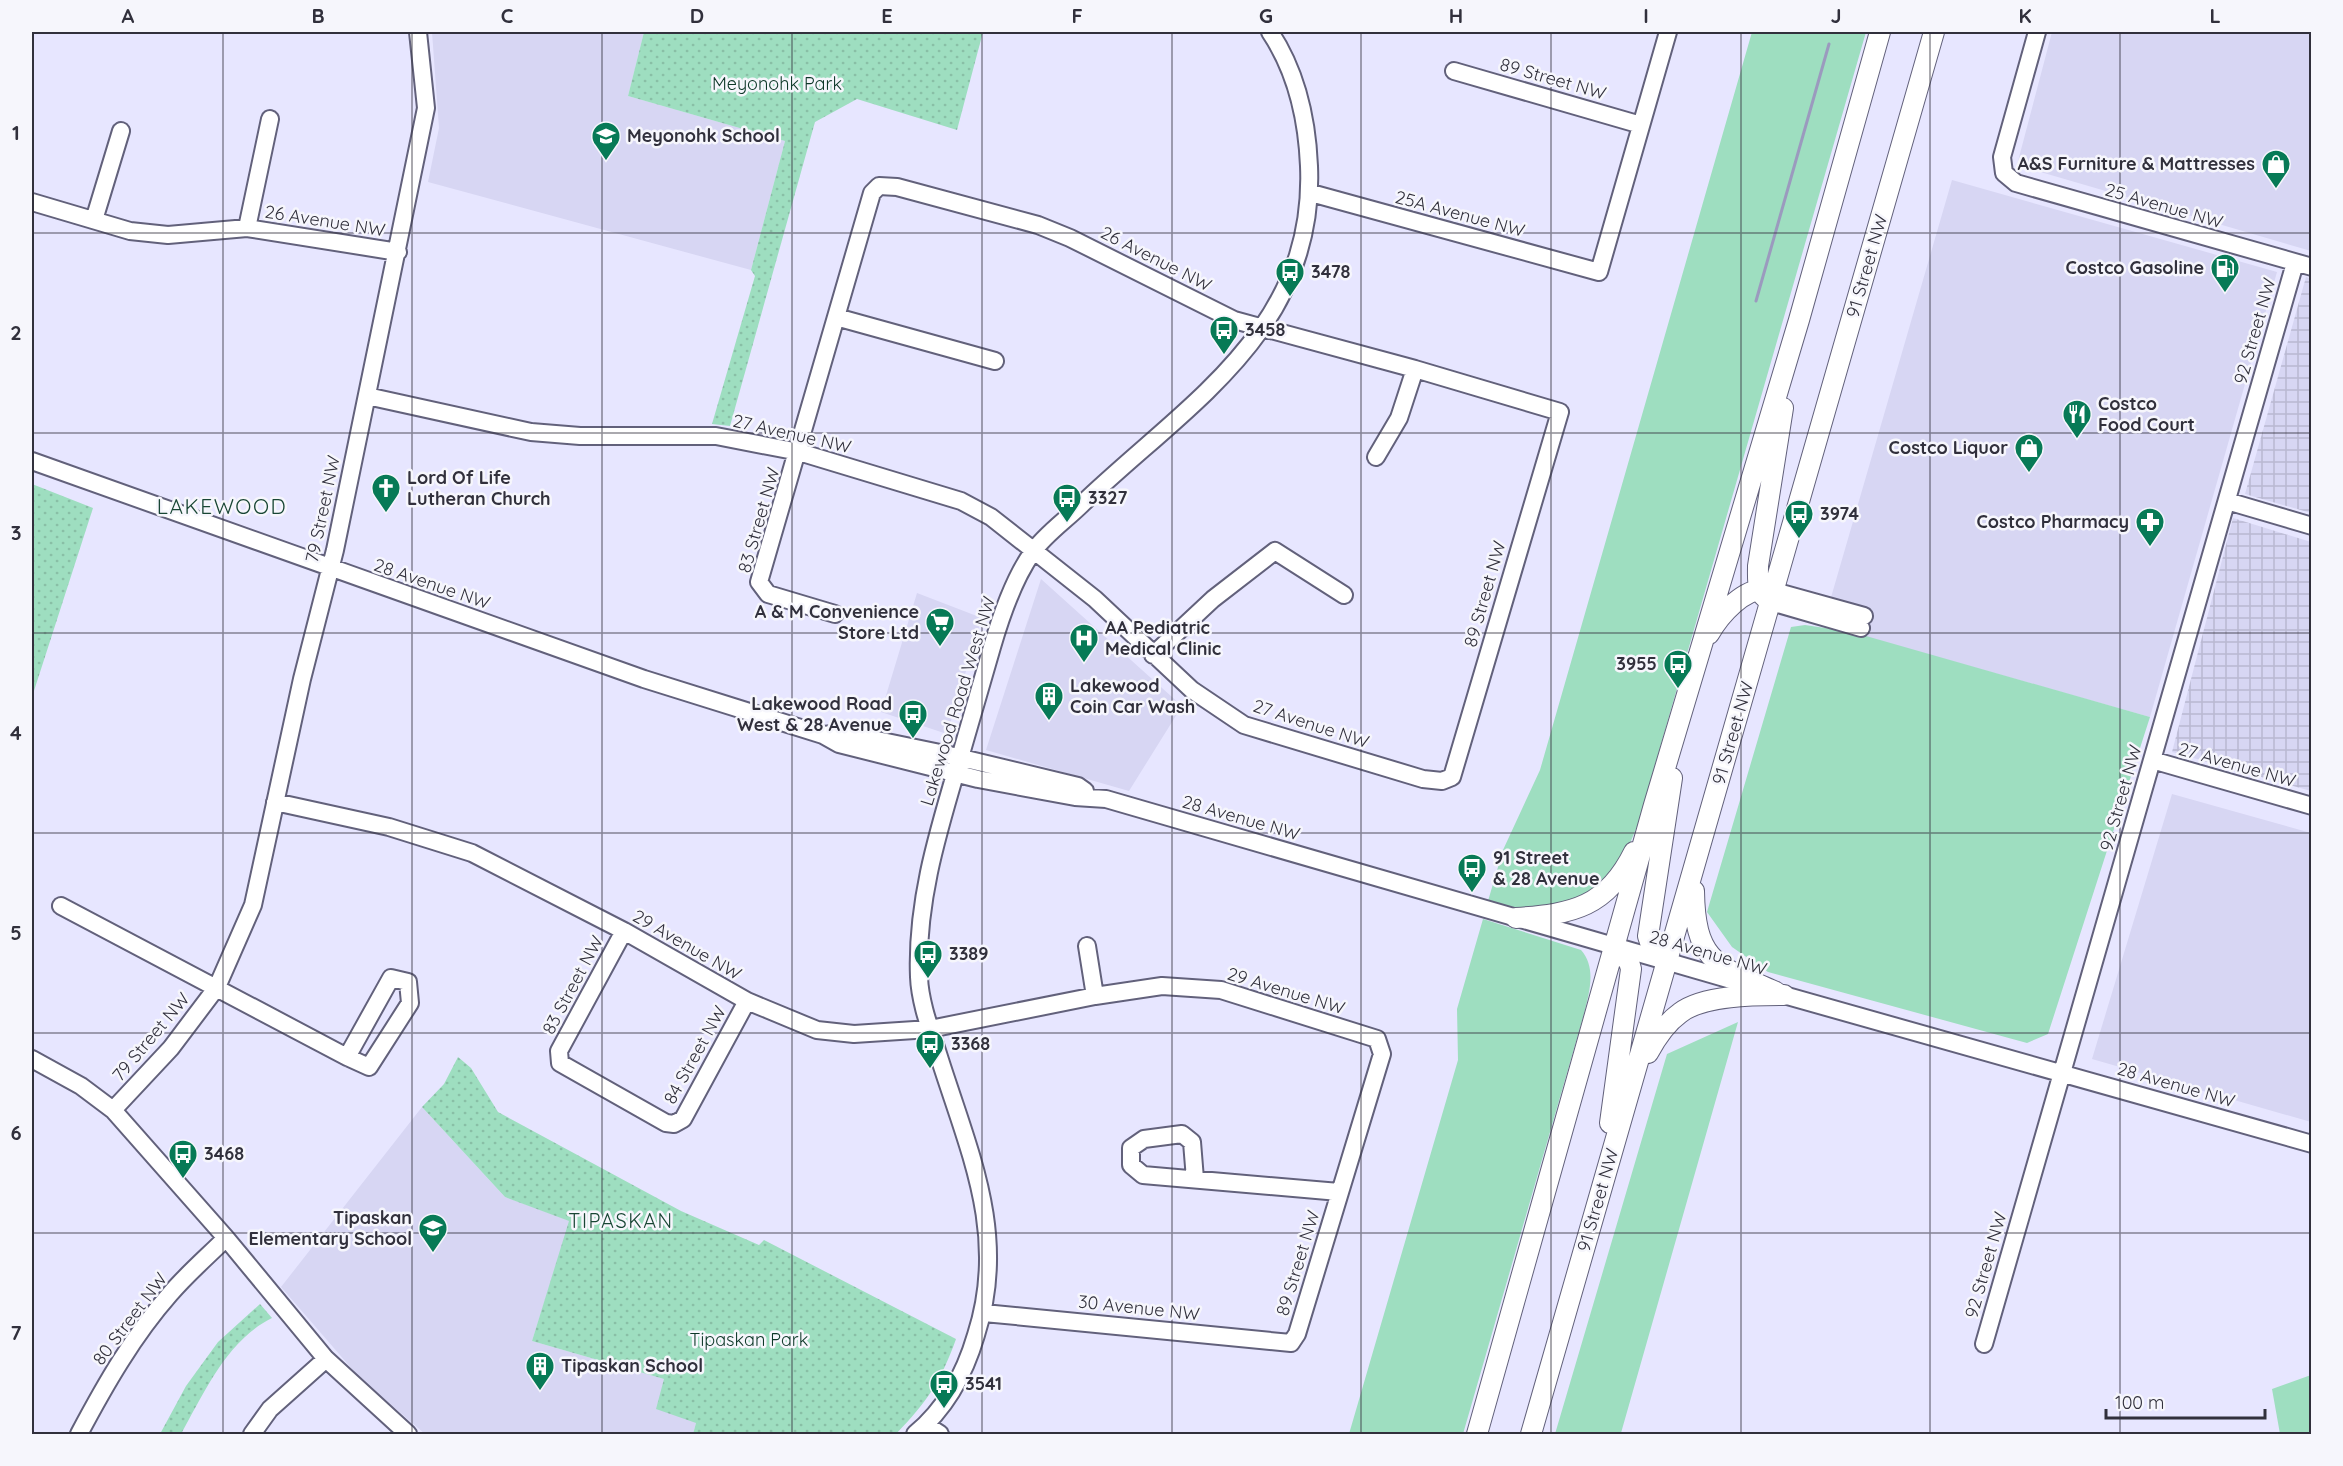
<svg xmlns="http://www.w3.org/2000/svg" width="2343" height="1466" font-family="Quicksand,sans-serif">
<style>
.built{fill:#d7d6f3}
.industrial{fill:url(#industrial-grid)}
.green{fill:#9edec0}
.park{fill:url(#park-dots)}
.lines{fill:none;stroke-linecap:round;stroke-linejoin:round}
.stream{stroke:#9b9abe;stroke-width:3}
.minor-casing{stroke:#62617b;stroke-width:20}
.major-casing{stroke:#62617b;stroke-width:22}
.minor{stroke:#fff;stroke-width:16}
.major{stroke:#fff;stroke-width:20}
.grid{fill:none;stroke:#31303c;stroke-width:1.5;stroke-opacity:0.55}
.labels{text-anchor:middle;stroke-width:5;stroke-linejoin:round;paint-order:stroke}
.street-label{font-size:18px;fill:#31303c;stroke:#f6f6fc}
.park-label{font-size:18px;fill:#0c3727;stroke:#f6f6fc}
.poi-label{font-size:18px;font-weight:bold;fill:#31303c;stroke:#f6f6fc;text-anchor:start}
.neighbourhood-label{font-size:20px;letter-spacing:1.5px;fill:#184634;stroke:#f6f6fc}
.quarter-label{font-size:21px;letter-spacing:1.5px;fill:#184634;stroke:#f6f6fc}
.neatline{fill:none;stroke:#31303c;stroke-width:2}
.grid-label{font-size:20px;text-anchor:middle;font-weight:bold;fill:#31303c}
</style>
<defs>
<pattern id="industrial-grid" width="8" height="8" patternUnits="userSpaceOnUse" patternTransform="scale(1.5)"><rect width="8" height="8" fill="#d7d6f3"/><path d="M0 4h8M4 0v8" fill="none" stroke="#b9b8d1"/></pattern>
<pattern id="park-dots" width="8" height="8" patternUnits="userSpaceOnUse" patternTransform="scale(1.5)"><rect width="8" height="8" fill="#9edec0"/><path d="M2 2h.1M6 6h.1" fill="none" stroke="#89bfa6" stroke-width="1.8" stroke-linecap="round"/></pattern>
</defs>
<rect width="100%" height="100%" fill="#e7e6ff"/>
<!-- built -->
<path class="built" d="M432 32H644L628 96 785 141 751 270 428 182 439 128Z
M2052 32H2311V251L2017 165Z
M1952 180 2277 272 2150 717 1823 625Z
M1041 579 1182 706 1129 791 986 750Z
M917 593 982 618 947 734 881 712Z
M2172 794 2311 833V1122L2092 1059Z
M422 1107 505 1197 570 1221 532 1341 664 1379 696 1423 693 1434H425L359 1377 281 1287Z"/>
<!-- industrial -->
<path class="industrial" d="M2306 277 2312 279 2311 513 2245 494Z
M2233 518 2311 542V791L2172 752Z"/>
<!-- green -->
<path class="green" d="M1752 32H1866L1638 824 1626 853 1588 898 1530 911 1488 901 1503 850 1540 770Z
M1805 625 1852 632 2150 717 2048 1034 2027 1043 1768 972 1732 947 1707 912 1791 627Z
M1483 919 1581 950C1597 968 1589 993 1584 1014L1463 1434H1349L1458 1060 1457 1009Z
M1738 1022 1621 1433 1625 1434H1555L1667 1054Z
M2311 1375V1434H2280L2272 1389Z"/>
<!-- park -->
<path class="park" d="M644 32H983L957 130 857 99 815 122 730 426 712 424 755 276 751 270 785 141 628 96Z
M32 484 93 508 32 697Z
M458 1057 471 1068 498 1112 681 1211 759 1245 764 1240 956 1339C941 1381 927 1402 896 1434H693L696 1423 656 1409 664 1379 532 1341 569 1221 505 1197 422 1107 444 1084Z
M260 1304 272 1318C227 1340 204 1393 181 1434H160L186 1386 218 1342Z"/>
<g class="lines">
<!-- stream -->
<path class="stream" d="M1756 301 1829 44"/>
<!-- minor casing -->
<g class="minor-casing">
<path id="minor" d="M2037 32 2002 157 2004 173 2016 183 2312 267
M1454 71 1641 125
M1311 193 1599 272 1668 32
M32 202 130 231 168 235 247 228 398 252
M94 220 121 131
M247 228 270 119
M836 317 995 361
M367 396 531 432 580 436H716L799 452 961 501 991 517 1033 550 1095 599 1192 690 1244 725 1423 779 1442 781 1452 777 1560 412 1415 369 1234 320 1070 238 1038 225 897 187 879 186 872 193 759 582 768 594 835 614
M1376 457 1399 418 1415 369
M32 461 644 679 823 735 839 744 978 779 1075 797 1106 799 1745 984
M2227 501 2312 526
M1774 591 1864 616
M1771 602 1861 628
M1153 655 1213 599 1275 551 1344 595
M823 735 843 733 945 754 1078 786 1085 791
M2152 760 2312 806
M275 802 389 827 472 853 624 931 747 1001 817 1030 854 1034 930 1029 1095 996 1162 986 1221 990 1377 1039 1382 1054 1297 1334 1291 1343 984 1313
M61 906 347 1057 369 1067 410 1003 408 982 391 978 347 1057
M624 931 559 1051 560 1063 666 1123 674 1124 683 1119 747 1001
M1087 946 1095 996
M1773 992 2312 1144
M32 1059 81 1086 113 1110 226 1238 326 1359 408 1434
M113 1110 171 1048 217 987 253 905 302 679 335 550 426 108 418 32
M1195 1179 1192 1142 1182 1134 1144 1139 1131 1148V1165L1143 1175 1339 1192
M1984 1344 2295 263
M926 1425 940 1434
M79 1434C105 1385 133 1336 170 1294 187 1274 208 1256 226 1238
M252 1434 270 1409 326 1359
M915 1434C945 1409 965 1373 976 1335 1008 1236 970 1154 940 1060 932 1034 920 1004 919 977 916 902 938 832 959 761 970 723 981 685 992 647 1001 616 1013 580 1032 553 1044 535 1066 520 1082 504 1186 404 1316 331 1309 166 1307 118 1296 71 1270 32"/>
</g>
<!-- major casing -->
<g class="major-casing">
<path id="major" d="M1771 602C1756 593 1758 583 1758 566L1783 408
M1709 634C1719 616 1745 585 1769 590
M1694 891C1695 962 1717 966 1776 992
M1516 918C1573 914 1607 907 1634 852
M1668 962 1652 948 1648 936 1672 778
M1648 1053C1656 1038 1666 1023 1680 1013 1703 995 1756 995 1784 995
M1610 1123 1631 969 1629 962 1615 947
M1477 1434 1654 805 1799 320 1880 32
M1531 1434 1934 32"/>
</g>
<!-- minor -->
<use href="#minor" class="minor"/>
<!-- major -->
<use href="#major" class="major"/>
</g>
<!-- grid -->
<path class="grid" d="M223 32V1434M412 32V1434M602 32V1434M792 32V1434M982 32V1434M1172 32V1434M1361 32V1434M1551 32V1434M1741 32V1434M1930 32V1434M2120 32V1434M32 233H2312M32 433H2312M32 633H2312M32 833H2312M32 1033H2312M32 1233H2312"/>
<!-- icons -->
<defs>
<g id="school-pin" transform="scale(1.5)"><path d="M0 17L-7.5 6A9.5 9.5 0 1 1 7.5 6Z" fill="#077a56" stroke="#f6f6fc"/><path d="M0-5L7-2L0 1L-7-2ZM-4 1L0 2.5L4 1V4Q0 6-4 4Z" fill="#fff"/></g>
<g id="shop-pin" transform="scale(1.5)"><path d="M0 17L-7.5 6A9.5 9.5 0 1 1 7.5 6Z" fill="#077a56" stroke="#f6f6fc"/><path d="M-5-2.5h2.3a2.7 3.5 0 0 1 5.4 0H5L5.5 6h-11ZM-1.5-2.5h3a1.5 2.3 0 0 0-3 0Z" fill="#fff"/></g>
<g id="fuel-pin" transform="scale(1.5)"><path d="M0 17L-7.5 6A9.5 9.5 0 1 1 7.5 6Z" fill="#077a56" stroke="#f6f6fc"/><path d="M-5.5-6h7V0h2V4h1.3V-2.5L3-4.5l.8-.8L6-3V5H2.5V1h-1V6h-7ZM-4.2-4.7v3.2H.2V-4.7Z" fill="#fff"/></g>
<g id="bus-pin" transform="scale(1.5)"><path d="M0 17L-7.5 6A9.5 9.5 0 1 1 7.5 6Z" fill="#077a56" stroke="#f6f6fc"/><path d="M-5-6H5V4H4V6H2V4H-2V6H-4V4H-5ZM-3.5-4V0h7V-4ZM-3.5 1.2v1.5H-2V1.2ZM2 1.2v1.5H3.5V1.2Z" fill="#fff"/></g>
<g id="restaurant-pin" transform="scale(1.5)"><path d="M0 17L-7.5 6A9.5 9.5 0 1 1 7.5 6Z" fill="#077a56" stroke="#f6f6fc"/><path d="M-5-6h1v4h1v-4h1v4h1v-4h1v5L-1.5 .5V6h-2V.5L-5-1ZM5-6V6H3V1.5H1.5Q1.5-4 5-6Z" fill="#fff"/></g>
<g id="church-pin" transform="scale(1.5)"><path d="M0 17L-7.5 6A9.5 9.5 0 1 1 7.5 6Z" fill="#077a56" stroke="#f6f6fc"/><path d="M-1.2-6h2.4v3.5h3.3v2.4h-3.3V6h-2.4V-.1h-3.3v-2.4h3.3Z" fill="#fff"/></g>
<g id="pharmacy-pin" transform="scale(1.5)"><path d="M0 17L-7.5 6A9.5 9.5 0 1 1 7.5 6Z" fill="#077a56" stroke="#f6f6fc"/><path d="M-2-6h4v4h4v4h-4v4h-4v-4h-4v-4h4Z" fill="#fff"/></g>
<g id="supermarket-pin" transform="scale(1.5)"><path d="M0 17L-7.5 6A9.5 9.5 0 1 1 7.5 6Z" fill="#077a56" stroke="#f6f6fc"/><path d="M-6-5.5h2.5l.6 2H6L4.5 2H-2.5L-4.4-4H-6ZM-1.5 3.2a1.3 1.3 0 1 0 .1 0ZM3 3.2a1.3 1.3 0 1 0 .1 0Z" fill="#fff"/></g>
<g id="hospital-pin" transform="scale(1.5)"><path d="M0 17L-7.5 6A9.5 9.5 0 1 1 7.5 6Z" fill="#077a56" stroke="#f6f6fc"/><path d="M-5-5h3v3.5h4V-5h3V5h-3V1.5h-4V5h-3Z" fill="#fff"/></g>
<g id="building-pin" transform="scale(1.5)"><path d="M0 17L-7.5 6A9.5 9.5 0 1 1 7.5 6Z" fill="#077a56" stroke="#f6f6fc"/><path d="M-4-6H4V6H1V3H-1V6H-4ZM-2.5-4.3h1.7v1.8h-1.7ZM.8-4.3h1.7v1.8H.8ZM-2.5-1h1.7V.8h-1.7ZM.8-1h1.7V.8H.8Z" fill="#fff"/></g>
</defs>
<g fill-rule="evenodd">
<use href="#school-pin" x="606" y="136"/>
<use href="#shop-pin" x="2276" y="164"/>
<use href="#fuel-pin" x="2225" y="268"/>
<use href="#bus-pin" x="1290" y="272"/>
<use href="#bus-pin" x="1224" y="330"/>
<use href="#restaurant-pin" x="2077" y="414"/>
<use href="#shop-pin" x="2029" y="448"/>
<use href="#church-pin" x="386" y="488"/>
<use href="#bus-pin" x="1067" y="498"/>
<use href="#bus-pin" x="1799" y="514"/>
<use href="#pharmacy-pin" x="2150" y="522"/>
<use href="#supermarket-pin" x="940" y="622"/>
<use href="#hospital-pin" x="1084" y="638"/>
<use href="#bus-pin" x="1678" y="664"/>
<use href="#building-pin" x="1049" y="696"/>
<use href="#bus-pin" x="913" y="714"/>
<use href="#bus-pin" x="1472" y="868"/>
<use href="#bus-pin" x="928" y="954"/>
<use href="#bus-pin" x="930" y="1044"/>
<use href="#bus-pin" x="183" y="1154"/>
<use href="#school-pin" x="433" y="1228"/>
<use href="#building-pin" x="540" y="1366"/>
<use href="#bus-pin" x="944" y="1384"/>
</g>
<g class="labels">
<!-- street labels -->
<g class="street-label">
<text transform="translate(1553 79) rotate(16)" y="6">89 Street NW</text>
<text transform="translate(2164 206) rotate(16)" y="6">25 Avenue NW</text>
<text transform="translate(1460 214) rotate(15)" y="6">25A Avenue NW</text>
<text transform="translate(325 221) rotate(9)" y="6">26 Avenue NW</text>
<text transform="translate(1156 259) rotate(27)" y="6">26 Avenue NW</text>
<text transform="translate(1867 266) rotate(-74)" y="6">91 Street NW</text>
<text transform="translate(2255 331) rotate(-74)" y="6">92 Street NW</text>
<text transform="translate(792 434) rotate(13)" y="6">27 Avenue NW</text>
<text transform="translate(323 509) rotate(-78)" y="6">79 Street NW</text>
<text transform="translate(759 520) rotate(-74)" y="6">83 Street NW</text>
<text transform="translate(432 584) rotate(19)" y="6">28 Avenue NW</text>
<text transform="translate(1485 594) rotate(-74)" y="6">89 Street NW</text>
<text transform="translate(958 701) rotate(-73)" y="6">Lakewood Road West NW</text>
<text transform="translate(1311 724) rotate(18)" y="6">27 Avenue NW</text>
<text transform="translate(1733 733) rotate(-74)" y="6">91 Street NW</text>
<text transform="translate(2237 765) rotate(16)" y="6">27 Avenue NW</text>
<text transform="translate(2121 798) rotate(-74)" y="6">92 Street NW</text>
<text transform="translate(1241 818) rotate(16)" y="6">28 Avenue NW</text>
<text transform="translate(687 945) rotate(30)" y="6">29 Avenue NW</text>
<text transform="translate(1708 953) rotate(16)" y="6">28 Avenue NW</text>
<text transform="translate(573 985) rotate(-62)" y="6">83 Street NW</text>
<text transform="translate(1286 991) rotate(17)" y="6">29 Avenue NW</text>
<text transform="translate(151 1037) rotate(-50)" y="6">79 Street NW</text>
<text transform="translate(695 1055) rotate(-61)" y="6">84 Street NW</text>
<text transform="translate(2176 1085) rotate(16)" y="6">28 Avenue NW</text>
<text transform="translate(1598 1200) rotate(-74)" y="6">91 Street NW</text>
<text transform="translate(1298 1263) rotate(-73)" y="6">89 Street NW</text>
<text transform="translate(1986 1265) rotate(-74)" y="6">92 Street NW</text>
<text transform="translate(1139 1308) rotate(6)" y="6">30 Avenue NW</text>
<text transform="translate(130 1319) rotate(-53)" y="6">80 Street NW</text>
</g>
<!-- park labels -->
<g class="park-label">
<text x="777" y="90">Meyonohk Park</text>
<text x="749" y="1346">Tipaskan Park</text>
</g>
<!-- poi labels -->
<g class="poi-label">
<text x="627" y="142">Meyonohk School</text>
<text x="2255" y="170" text-anchor="end">A&amp;S Furniture &amp; Mattresses</text>
<text x="2204" y="274" text-anchor="end">Costco Gasoline</text>
<text x="1311" y="278">3478</text>
<text x="1245" y="336">3458</text>
<text x="2098" y="410">Costco<tspan x="2098" dy="21">Food Court</tspan></text>
<text x="2008" y="454" text-anchor="end">Costco Liquor</text>
<text x="407" y="484">Lord Of Life<tspan x="407" dy="21">Lutheran Church</tspan></text>
<text x="1088" y="504">3327</text>
<text x="1820" y="520">3974</text>
<text x="2129" y="528" text-anchor="end">Costco Pharmacy</text>
<text x="919" y="618" text-anchor="end">A &amp; M Convenience<tspan x="919" dy="21">Store Ltd</tspan></text>
<text x="1105" y="634">AA Pediatric<tspan x="1105" dy="21">Medical Clinic</tspan></text>
<text x="1657" y="670" text-anchor="end">3955</text>
<text x="1070" y="692">Lakewood<tspan x="1070" dy="21">Coin Car Wash</tspan></text>
<text x="892" y="710" text-anchor="end">Lakewood Road<tspan x="892" dy="21">West &amp; 28 Avenue</tspan></text>
<text x="1493" y="864">91 Street<tspan x="1493" dy="21">&amp; 28 Avenue</tspan></text>
<text x="949" y="960">3389</text>
<text x="951" y="1050">3368</text>
<text x="204" y="1160">3468</text>
<text x="412" y="1224" text-anchor="end">Tipaskan<tspan x="412" dy="21">Elementary School</tspan></text>
<text x="561" y="1372">Tipaskan School</text>
<text x="965" y="1390">3541</text>
</g>
<!-- neighbourhood labels -->
<g class="neighbourhood-label">
<text x="621" y="1228">TIPASKAN</text>
</g>
<!-- quarter labels -->
<g class="quarter-label">
<text x="222" y="514">LAKEWOOD</text>
</g>
</g>
<!-- border -->
<rect width="2343" height="1466" fill="none" stroke="#f6f6fc" stroke-width="66"/>
<!-- scale -->
<path d="M2106 1409v9h159v-9" fill="none" stroke="#31303c" stroke-width="3"/>
<text x="2115" y="1409" font-size="18" fill="#31303c" stroke="#f6f6fc" stroke-width="4.5" paint-order="stroke">100 m</text>
<rect x="33" y="33" width="2277" height="1400" class="neatline"/>
<g class="grid-label">
<text x="128" y="23">A</text>
<text x="318" y="23">B</text>
<text x="507" y="23">C</text>
<text x="697" y="23">D</text>
<text x="887" y="23">E</text>
<text x="1077" y="23">F</text>
<text x="1266" y="23">G</text>
<text x="1456" y="23">H</text>
<text x="1646" y="23">I</text>
<text x="1836" y="23">J</text>
<text x="2025" y="23">K</text>
<text x="2215" y="23">L</text>
<text x="16" y="140">1</text>
<text x="16" y="340">2</text>
<text x="16" y="540">3</text>
<text x="16" y="740">4</text>
<text x="16" y="940">5</text>
<text x="16" y="1140">6</text>
<text x="16" y="1340">7</text>
</g>
</svg>
